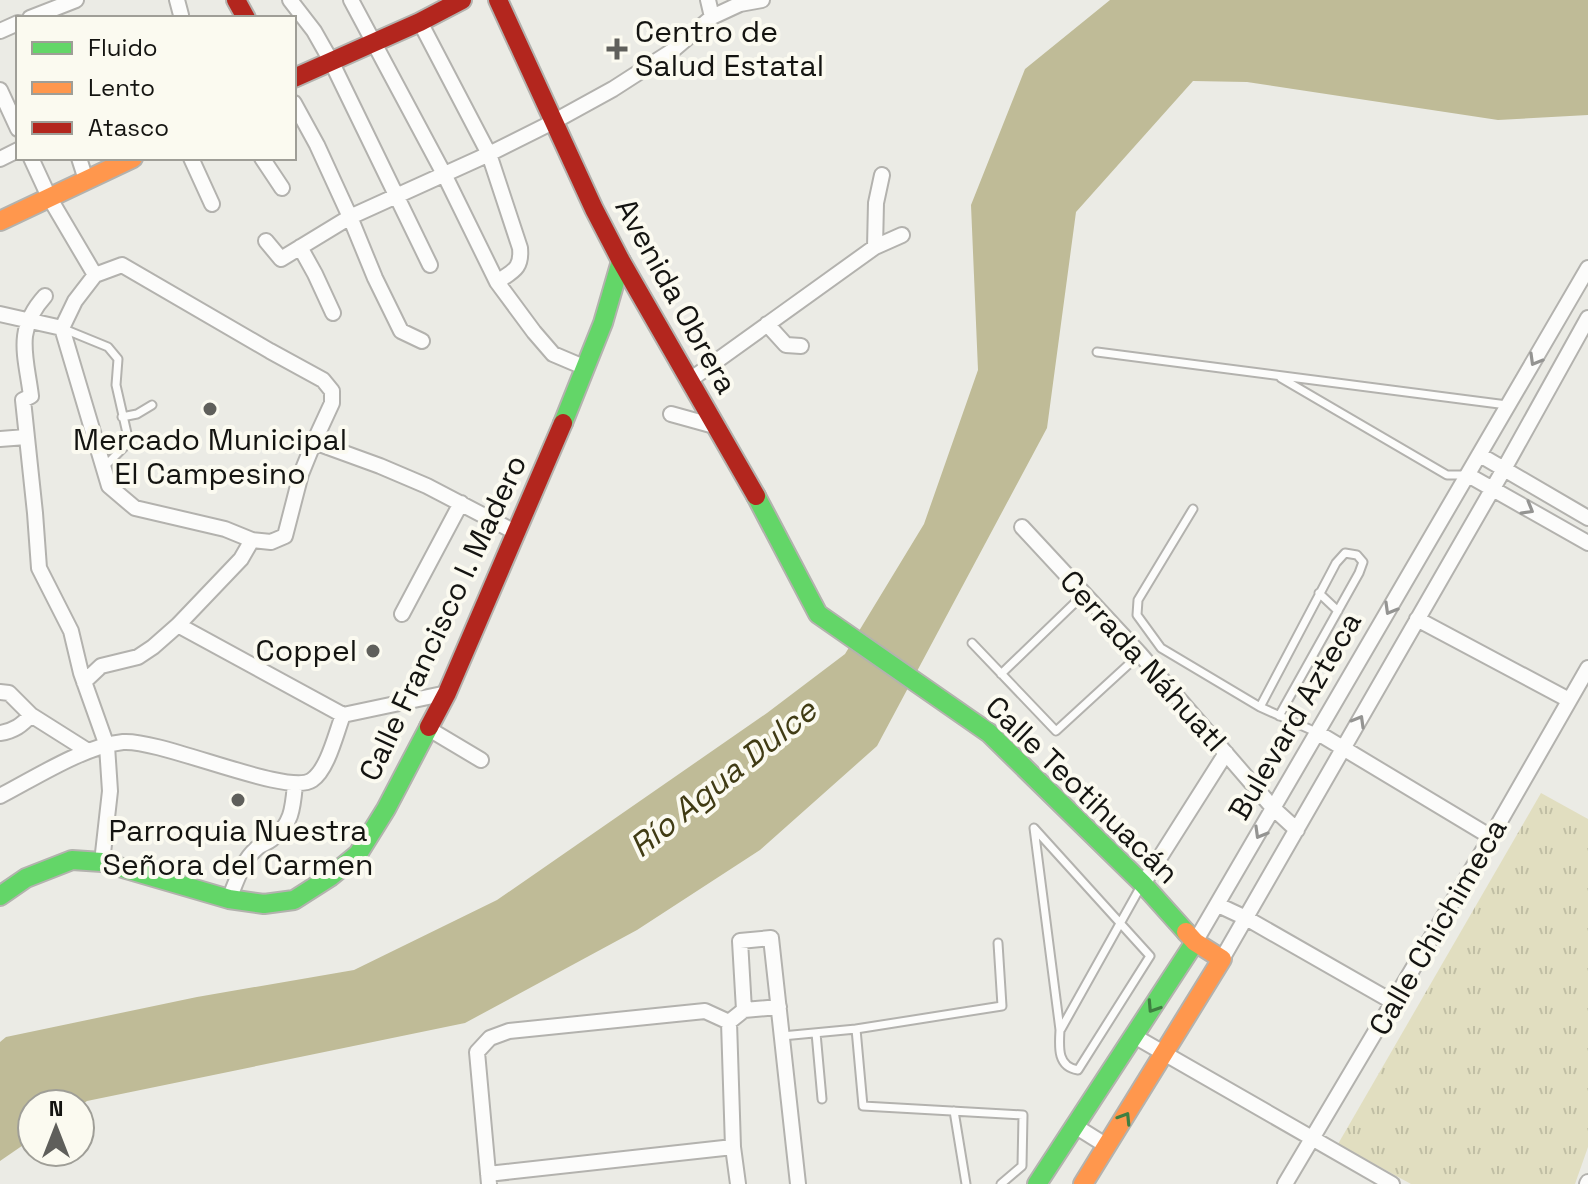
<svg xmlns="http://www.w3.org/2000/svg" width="1588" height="1184" font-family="'Space Grotesk',sans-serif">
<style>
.park{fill:url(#park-tufts)}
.water{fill:#bfbb97}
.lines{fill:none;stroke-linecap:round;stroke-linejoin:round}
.lane-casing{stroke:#b3b2ae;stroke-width:11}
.street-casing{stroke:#b3b2ae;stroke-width:18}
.fast-casing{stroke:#b3b2ae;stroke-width:22}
.slow-casing{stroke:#b3b2ae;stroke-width:22}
.jam-casing{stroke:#b3b2ae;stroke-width:22}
.lane{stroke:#fcfcfb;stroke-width:7}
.street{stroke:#fcfcfb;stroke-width:14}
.fast{stroke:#63d668;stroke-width:18}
.slow{stroke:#ff974d;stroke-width:18}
.jam{stroke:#b3261e;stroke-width:18}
.oneway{stroke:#949492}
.oneway2{stroke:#3f7f41}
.poi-dot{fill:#5f5f5b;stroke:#fbfaf0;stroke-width:3}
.labels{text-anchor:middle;stroke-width:8;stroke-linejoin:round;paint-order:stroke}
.poi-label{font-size:30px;fill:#141411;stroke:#fbfaf0}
.street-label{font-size:30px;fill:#141411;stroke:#fbfaf0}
.water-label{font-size:32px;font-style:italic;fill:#403b14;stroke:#fbfaf0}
</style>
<defs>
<pattern id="park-tufts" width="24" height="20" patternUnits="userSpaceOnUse" patternTransform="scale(2)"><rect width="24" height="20" fill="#e1dec0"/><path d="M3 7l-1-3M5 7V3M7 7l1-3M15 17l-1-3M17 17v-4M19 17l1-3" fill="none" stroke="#c0bea4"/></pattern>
</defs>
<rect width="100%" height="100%" fill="#ebebe5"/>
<!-- park -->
<path class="park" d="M1541 793 1588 819V1147L1575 1184H1411L1338 1144Z"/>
<!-- water -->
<path class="water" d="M1110 0H1588V115L1498 120 1247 82 1193 81 1076 212 1047 428 877 746 760 850 637 930 465 1023 87 1101 80 1106V1104H32V1139L0 1161V1042L6 1037 197 997 354 970 497 900 767 713 845 654 924 524 978 370 971 205 1025 69Z"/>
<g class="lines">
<!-- lane casing -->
<g class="lane-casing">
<path id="lane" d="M64 329 108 347 118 359 116 385 129 442 104 467
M1097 352 1507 405
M1281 378 1447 475H1467
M122 417 137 414 152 405
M1193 509 1138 600 1137 615 1161 648 1260 707 1316 732
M1319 593 1338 611
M972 643 1056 731 1140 654
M1001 674 1084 594
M1260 707 1336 563 1345 553 1357 555 1363 562 1359 573 1279 716
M1034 828 1150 956 1078 1070C1057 1067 1059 1047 1060 1030Z
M856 1029 1002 1006 998 943
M1061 1029 1141 886
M816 1033 822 1099
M782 1036 856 1029 863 1106 1023 1115 1022 1166 1001 1184
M954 1111 966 1184"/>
</g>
<!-- street casing -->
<g class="street-casing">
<path id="street" d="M177 0 181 15
M290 0 314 31 331 61 430 265
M351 0 444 174 497 282 534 332 553 354 586 368
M708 0 712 17
M30 18 76 0
M420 22 489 154 520 248C522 269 513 271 497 282
M0 31 18 23
M0 90 18 129
M294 103 317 145 350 217 375 278 401 331 422 341
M31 158 49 197 95 275
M79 158 86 180
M191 158 212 204
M262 158 282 188
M0 159 18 150
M266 241 281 259 350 217 489 154 553 122 613 89 672 51 712 17 740 4 762 0
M300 247 315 274 333 313
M875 247 876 203 882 175
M122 265 270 351 323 380 332 391V403L314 442 301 474 285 536 271 542 252 540 225 529 135 508 109 486 62 328 75 301 95 275Z
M45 296C14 330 26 356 31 396L23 400 35 513 39 568 71 631 81 673 107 746 110 791 102 862
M0 314 62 328
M767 324 786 345 801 346
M690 380 875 247 902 235
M671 414 718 427
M0 439 26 437
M314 442 380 466 427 486 515 532
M1480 455 1588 518
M1468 475 1588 543
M1022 527 1140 654 1274 809 1297 830
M402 614 461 503
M1417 619 1569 700
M178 625 343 715 447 693
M84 682 101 666 138 657 153 647 178 625 241 559 252 540
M0 692 9 693 31 715 88 751
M429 729 481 760
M0 733C14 731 22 725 31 715
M1318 733 1491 837
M0 796C35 778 84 746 123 742 161 739 288 797 312 780 328 769 336 733 343 715
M1143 884 1226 753
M229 899C236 883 242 861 256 849 260 845 267 843 272 839 292 825 293 807 295 784
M1218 905 1246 918 1393 1002
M1195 942 1588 268
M1222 959 1504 469 1588 318
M744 1010 779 1007
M1134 1036 1392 1184
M1075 1126 1107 1146
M488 1174 733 1147
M489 1184 477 1052 490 1038 509 1031 705 1011 729 1022
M738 1184 733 1147 729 1022 744 1010 740 941 771 938 798 1184
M1285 1184 1491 837 1588 668
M1587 1184 1588 1182"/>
</g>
<!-- fast casing -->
<g class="fast-casing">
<path id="fast" d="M563 423 603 323 621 261
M756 496 818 614 989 733 1143 884 1186 932
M0 896 26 878 72 860 102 862 229 899 264 904 294 900 330 877 358 854 386 809 429 727
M1037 1184 1195 942"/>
</g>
<!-- slow casing -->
<g class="slow-casing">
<path id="slow" d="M0 221 133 158
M1083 1184 1222 959 1195 942 1186 932"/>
</g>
<!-- jam casing -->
<g class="jam-casing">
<path id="jam" d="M236 0 246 18
M498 0 594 209 621 261 756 496
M294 78 420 22 462 0
M429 727 447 693 563 423"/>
</g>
<!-- lane -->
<use href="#lane" class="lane"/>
<!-- street -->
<use href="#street" class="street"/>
<!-- fast -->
<use href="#fast" class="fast"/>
<!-- slow -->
<use href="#slow" class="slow"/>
<!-- jam -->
<use href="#jam" class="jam"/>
</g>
<!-- one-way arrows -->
<defs><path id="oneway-chevron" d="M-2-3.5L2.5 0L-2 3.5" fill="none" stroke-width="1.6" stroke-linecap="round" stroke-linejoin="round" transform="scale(2)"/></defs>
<g class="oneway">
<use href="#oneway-chevron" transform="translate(1535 360) rotate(120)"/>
<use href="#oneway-chevron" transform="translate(1528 509) rotate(30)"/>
<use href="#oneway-chevron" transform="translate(1390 609) rotate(120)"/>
<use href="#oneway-chevron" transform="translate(1359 721) rotate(-60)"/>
<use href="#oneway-chevron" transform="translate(1260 833) rotate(120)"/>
</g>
<g class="oneway2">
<use href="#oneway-chevron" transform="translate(1153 1007) rotate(123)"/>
<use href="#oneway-chevron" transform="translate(1125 1118) rotate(-58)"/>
</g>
<!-- markers -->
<g class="poi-dot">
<path d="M613 37h8v8h8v8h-8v8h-8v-8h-8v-8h8z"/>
<circle cx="210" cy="409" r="8"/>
<circle cx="373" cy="651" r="8"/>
<circle cx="238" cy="800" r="8"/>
</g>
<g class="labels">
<!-- poi labels -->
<g class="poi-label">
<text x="635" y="42" text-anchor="start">Centro de<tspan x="635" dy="34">Salud Estatal</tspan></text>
<text x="210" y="450">Mercado Municipal<tspan x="210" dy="34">El Campesino</tspan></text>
<text x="357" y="661" text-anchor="end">Coppel</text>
<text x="238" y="841">Parroquia Nuestra<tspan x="238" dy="34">Señora del Carmen</tspan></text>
</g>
<!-- street labels -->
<g class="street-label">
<text transform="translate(676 296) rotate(61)" y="10">Avenida Obrera</text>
<text transform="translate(443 618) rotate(-65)" y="10">Calle Francisco I. Madero</text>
<text transform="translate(1143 661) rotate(48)" y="10">Cerrada Náhuatl</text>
<text transform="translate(1295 716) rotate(-60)" y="10">Bulevard Azteca</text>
<text transform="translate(1082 790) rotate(44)" y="10">Calle Teotihuacán</text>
<text transform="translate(1438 927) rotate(-60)" y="10">Calle Chichimeca</text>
</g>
<!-- water labels -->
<g class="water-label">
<text transform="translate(723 778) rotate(-39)" y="11">Río Agua Dulce</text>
</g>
</g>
<!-- legend -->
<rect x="16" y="16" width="280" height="144" fill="#fbfaf0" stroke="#9f9e97" stroke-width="2"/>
<rect x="32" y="42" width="40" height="12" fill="#63d668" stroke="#9f9e97" stroke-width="2"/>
<text x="88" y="56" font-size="24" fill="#141411">Fluido</text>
<rect x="32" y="82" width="40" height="12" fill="#ff974d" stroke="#9f9e97" stroke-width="2"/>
<text x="88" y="96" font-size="24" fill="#141411">Lento</text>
<rect x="32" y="122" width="40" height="12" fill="#b3261e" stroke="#9f9e97" stroke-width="2"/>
<text x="88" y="136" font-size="24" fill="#141411">Atasco</text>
<!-- north arrow -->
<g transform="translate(56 1128)"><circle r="38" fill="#fbfaf0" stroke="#9f9e97" stroke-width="2"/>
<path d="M0-6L14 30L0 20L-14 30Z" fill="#5f5f5b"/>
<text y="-12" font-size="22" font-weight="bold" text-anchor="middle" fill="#141411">N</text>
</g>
</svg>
